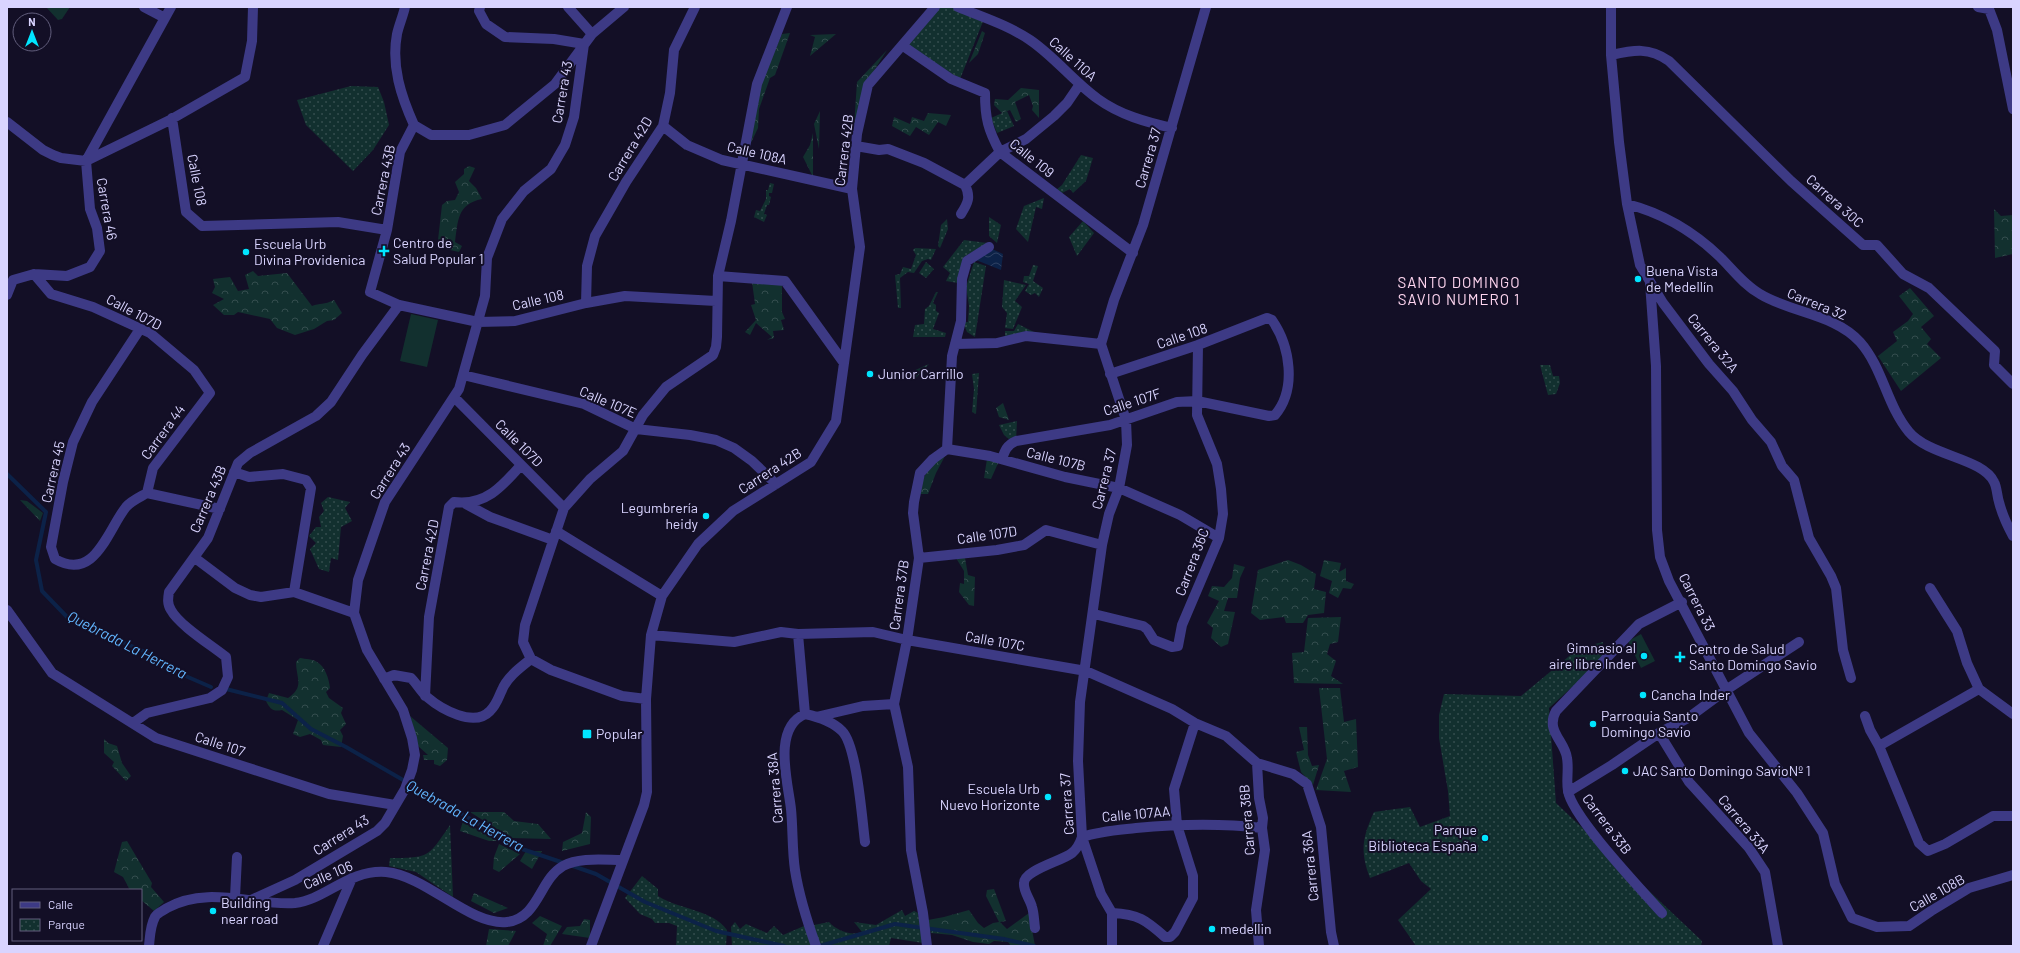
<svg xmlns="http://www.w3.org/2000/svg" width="2020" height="953" font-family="Barlow,sans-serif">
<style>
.grass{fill:#12302f}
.forest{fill:url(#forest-crowns)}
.park{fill:url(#park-dots)}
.water{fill:url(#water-waves)}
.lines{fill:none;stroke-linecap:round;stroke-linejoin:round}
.stream{stroke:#0c2248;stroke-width:4}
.minor{stroke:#3d3a85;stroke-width:10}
.poi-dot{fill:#00e5ff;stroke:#130f26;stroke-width:1.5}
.labels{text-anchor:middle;stroke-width:4;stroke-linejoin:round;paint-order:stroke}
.street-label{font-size:14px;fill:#d9d4ff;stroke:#130f26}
.poi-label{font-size:14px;fill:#d9d4ff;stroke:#130f26;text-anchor:start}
.neighbourhood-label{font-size:15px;letter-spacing:1px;fill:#ffd6f0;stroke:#130f26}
.water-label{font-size:15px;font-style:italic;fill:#62b6ff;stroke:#130f26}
</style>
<defs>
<pattern id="forest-crowns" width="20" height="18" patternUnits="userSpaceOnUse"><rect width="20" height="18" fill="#12302f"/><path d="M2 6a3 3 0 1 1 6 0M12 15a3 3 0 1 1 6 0" fill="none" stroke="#344d4e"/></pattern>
<pattern id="park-dots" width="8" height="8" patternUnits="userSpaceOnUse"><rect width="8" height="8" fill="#12302f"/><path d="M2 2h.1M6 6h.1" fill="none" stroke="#344d4e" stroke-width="1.8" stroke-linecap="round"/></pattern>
<pattern id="water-waves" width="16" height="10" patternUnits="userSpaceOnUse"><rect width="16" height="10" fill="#0c2248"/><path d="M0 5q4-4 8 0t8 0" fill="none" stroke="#2f4163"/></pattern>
</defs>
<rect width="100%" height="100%" fill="#130f26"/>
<!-- grass -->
<path class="grass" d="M46 7H70L62 19 58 20Z
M411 314 438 320 427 367 400 361Z
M1641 634 1655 661 1641 668 1628 641Z"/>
<!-- forest -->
<path class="forest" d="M982 31 985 33 978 54 969 63Z
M790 33 775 75 770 78 759 109 758 128 748 149 759 87 782 34Z
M836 34 810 56 815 37 810 35Z
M887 50 868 80 854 126 857 82Z
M1021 88 1039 90V118L1032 110 1033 106 1029 95 1015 102 1021 119 1016 122 1010 110 1002 113 994 105 995 99 1008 100Z
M820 111 819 149 814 124Z
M928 113 951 115 946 126 938 122 929 135 916 127 910 136 892 126 894 117 910 124 912 117 924 121Z
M813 133V177L803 157 810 145Z
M469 166 475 168 469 181 476 188 482 199C457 204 458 221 455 242L462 246 459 252 441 248 438 240 442 205 447 201 455 200 459 192 455 182 464 174V169Z
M1994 209 2001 216 2013 215V254L1995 258Z
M253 271 258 276 287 273 312 306C320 303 324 305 334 300L342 313 334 320 327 321 314 329 295 335 277 328 270 319 238 312 234 315H224L213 305 224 299 212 293 215 287 213 279 230 277 238 291 249 289 245 275Z
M752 282 782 285V312L785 319 781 320 784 330 773 331 774 338 767 340 772 337 756 323 750 335 745 332 756 320 751 305 755 304Z
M1910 288 1934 316 1921 327 1931 339 1927 344 1941 358 1901 391 1878 356 1897 341 1893 332 1908 321 1913 314 1899 296Z
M1003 403 1009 420 999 417 996 408Z
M945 456 936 473 928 494H919C924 475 927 466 945 456Z
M987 459 999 461 991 479 984 478Z
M20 500 27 501 43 513 40 521Z
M956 558H965L968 575 975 577 974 606 969 605 959 592 960 583 964 584V571Z
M1288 560 1301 565 1316 574 1314 589 1326 592 1324 613 1308 615 1303 623H1286L1284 617 1260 620 1251 613 1258 570Z
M1324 560 1341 563 1339 572 1346 568V581L1354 584 1351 589 1343 588 1338 598 1329 593 1332 581 1320 576Z
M1234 564 1245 567 1240 578 1237 598H1228L1224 611 1235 612 1228 644 1221 647 1211 638 1213 628 1207 623 1219 601 1208 596 1212 586 1224 587 1232 578Z
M1341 617 1338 642 1330 644 1327 654 1336 661 1331 676 1343 684 1294 683 1292 653 1304 652 1308 618Z
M300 658C305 659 313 659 317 662 325 666 329 679 330 688L326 692 329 698 343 708 341 713 346 724 340 730 343 736 341 747 323 745 321 740 310 734 300 737 293 734 298 720 282 710C273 712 270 709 266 701L269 693 288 698C305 687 296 678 296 662Z
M1319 688H1340L1344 722 1356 719 1358 767 1344 771 1351 792 1316 790 1327 759Z
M410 716 448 748 447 760 440 766 434 764V760H424L423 755H428L418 746Z
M1299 727H1307L1308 755 1312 766 1319 765 1313 785 1301 772 1296 752 1304 750Z
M104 739 108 743 117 746 122 763 131 776 126 781 112 766 114 762 104 753Z
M470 812H504L514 821 538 824 551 839 511 838Z
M586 812 591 817 590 844 562 851 563 842 582 833Z
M463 821 497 841H489L460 831Z
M127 841 152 883 151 887 164 902 154 911 141 900V890H130L123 877 114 872 122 842Z
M499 844 520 854 499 872 493 869 494 857Z
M526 851H542L532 869 520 861Z
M994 889 1006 921 1000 922 1007 929 1029 913 1035 946H1011L1008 942 994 941 989 944 973 942 952 935 931 933 928 920 944 917 969 910 978 923 984 928 993 923 999 922 986 896 987 890Z
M474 893 508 908 494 913 471 901Z
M540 916 562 926 550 946H543L547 934 532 923Z
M584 919 590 920V938L562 934 567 927 580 926Z
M489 929 516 931 508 946H486Z"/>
<!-- park -->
<path class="park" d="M938 7H952L984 19 960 79 906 45Z
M351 86 378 87 384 102 389 125 373 150 353 171 306 125 297 100Z
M1007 111 1014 126 997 133 991 118Z
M1081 155 1093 158 1086 181 1073 193 1070 189 1060 194 1056 190 1062 185Z
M770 183 774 184 772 193H769V196L771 197 769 205H767L764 214 767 215 764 222 754 217 756 210 760 211 766 199V190H768Z
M1044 198 1042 209 1036 207 1028 242 1016 229 1024 206Z
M989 217 1001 225 997 243 989 236Z
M947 219 948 229 940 248 938 246 941 225Z
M1083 221 1094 233 1077 256 1069 237Z
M964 240 987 243 964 257 958 283 946 281 950 273 943 267Z
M915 248 936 249 931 260 928 259 922 261 914 273 908 272 900 278 901 308H898L895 275 900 274 903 267 911 269 916 255 913 250Z
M926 262 934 269 926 278 919 273Z
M974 262 986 266 975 337 967 332 963 322H968L969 306 966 287Z
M1033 265 1038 266 1033 281 1043 288 1039 297 1035 293 1031 295 1025 291 1029 284 1023 282 1024 276H1029Z
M1004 280 1026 285 1015 301 1022 307 1013 329 1005 328 1007 313 1002 307Z
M936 292H938L933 303 936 305V311L939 313 933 329 946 333 945 337H913L915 325 924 324 925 309 929 306Z
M1018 324 1036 333 1025 331 1017 336 1005 337V331H1014Z
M929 364 914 380 911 372Z
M1540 365H1550L1553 376H1559L1560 383 1556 394 1548 395Z
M979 373 976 414 972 412 974 389 972 374Z
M1017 421 1016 440H1010L1004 435 999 425Z
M328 497 350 502 345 508 352 521 341 527 338 560 331 558 329 572 319 569 310 549 316 543 309 536 316 527H321L319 517 324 511 321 503Z
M1603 642 1604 658 1549 708 1556 803 1702 941 1701 946H1416L1398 920 1431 889 1421 881 1409 863 1370 878C1360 852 1362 838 1374 812L1410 807 1420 827 1450 816 1448 791 1439 738V715L1444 694 1521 696 1579 648Z
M450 825 453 897 416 872 389 866 390 858C430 858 428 857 450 825Z
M642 876 658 889V896C679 910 712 909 727 930L726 946H676L677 926 669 923H655L652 919 640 914 625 898Z
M902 910 905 916 914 911 918 913 923 943 891 938 889 946H819L814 925 829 922C837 931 851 936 862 932L854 922 876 925Z
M735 922 740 929 746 924 767 933 774 926 783 935 804 926 813 946H732L731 927Z"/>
<!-- water -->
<path class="water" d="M992 249 1003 254 1001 270 976 260Z"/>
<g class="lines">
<!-- stream -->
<path class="stream" d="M7 474 46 512 36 560 42 591 69 619 143 651 174 671 211 687
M226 689 282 703 311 729 346 747 474 821 513 846 564 863
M570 865 596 874 645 902 716 931 784 946
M820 946 895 924 1004 939 1034 946"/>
<!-- minor -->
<path class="minor" d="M144 7 165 18
M405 7C403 16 399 25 397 34 391 66 401 96 414 125
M480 7 479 11 486 24 505 37 554 39 584 44
M568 7 592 34
M958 7C982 17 1008 25 1030 40 1055 57 1074 82 1098 99 1120 115 1146 122 1172 128
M1611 7V55L1619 142 1627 204 1640 265 1663 303 1709 364 1733 391 1752 420 1771 442 1782 466 1794 480 1809 538 1831 576 1836 588 1843 650 1851 678
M1978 7 1989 9 1997 30 2013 109
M903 46 951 79 985 93C985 118 988 130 1000 152L1133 253
M1611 55C1634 50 1649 47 1669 61L1791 181 1863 245H1877L1903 274 1929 288 1995 351 1994 365 2013 384
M172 118 186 212 202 226 338 222 387 230
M7 122 43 150 53 155 61 158 86 161 170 120 245 77 252 41 253 7
M414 125 400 152 387 230 370 292 399 305 478 322 515 321 586 303 625 296 716 301
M414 125 431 135H469L505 125 555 84 592 34 624 7
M663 126 687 145 722 160 852 189
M856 146 879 150 888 149 924 163 965 185C971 197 968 203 961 214
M965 185 1000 152 1026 139 1054 116 1067 103 1080 84
M1627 204C1662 213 1693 231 1720 257 1733 270 1744 285 1760 294 1791 313 1835 314 1860 342 1883 368 1887 406 1909 432 1929 456 1983 458 1994 482 1997 487 1997 496 1999 502 2002 514 2007 525 2013 536
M34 274 51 294 93 307 150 333 194 370 210 393 153 468 147 493C140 497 131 501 126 507 107 531 95 582 55 559L51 547 63 482 73 442 92 402 140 329
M718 276 785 281 844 363
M1650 283 1656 366 1657 530 1660 557 1669 581 1749 733 1797 793 1823 833 1835 884 1852 918 1877 927 1909 926 1931 911 1969 888 2013 875
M7 295 13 280 34 274 67 276 90 267 100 251 97 228 90 209 86 161 171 7
M586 303 587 266 595 236 626 182 663 126 670 93 674 50 695 7
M955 344 997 343 1026 336 1101 344
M463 375 584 404 636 429 690 435 716 440 734 448 752 461 776 484
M454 397 564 508
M947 449 990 456 1065 477 1119 488 1180 515 1219 538
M947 449 952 356 961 321 962 279 967 261 989 247
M1002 459C1005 450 1007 445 1016 441L1110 425 1177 402 1197 401 1269 416 1275 415C1297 389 1290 346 1272 320L1267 318 1198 345 1110 374
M234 472 249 477 283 474 306 480 311 488 294 592
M147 493 220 509
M466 504 490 517 553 540
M556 531 662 596
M195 558 235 588 250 595 261 597 294 592 354 613
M919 558 997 550 1024 545 1046 530 1102 545
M1930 588 1957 631 1967 663 1979 689
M7 610 52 673 156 738 329 794 395 805
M1094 614 1143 626 1147 629 1154 640 1172 647 1178 646 1182 625 1219 538 1223 514 1221 489 1217 464 1197 415 1198 345
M798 634 805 714
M651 635 734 642 781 632 798 634 873 632 907 640 1086 671 1172 709 1195 723 1226 736 1257 763 1293 774 1307 784 1321 827 1331 932 1334 946
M384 679 394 675 411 678C417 684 421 692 427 697 441 709 474 728 490 711 497 704 498 698 502 690 507 677 521 667 531 659
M1979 689 2013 714
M425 696 429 617 449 507 454 502C485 506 502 487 521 465
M646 699 622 696 551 670 531 659 523 642 525 625 564 508 590 479 623 451 643 415 666 387 713 355 716 347 717 337 718 276 731 221 757 84 787 7
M805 714C772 728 788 782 791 809 793 829 792 850 795 870 799 896 807 921 816 946
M805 714C819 717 832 721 842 731 857 746 862 819 865 842
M1865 716 1870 730 1879 746 1919 843 1928 851 1945 844 1993 816H2013
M816 717 863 706 894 704
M133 723 147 713 210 698 222 690 228 677 226 657C211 645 179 625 171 610 167 604 168 598 169 592L208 538 238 463 250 453 316 416 331 402 362 355 399 305
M1659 733 1689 782 1749 848 1765 872 1778 946
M1879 746 1979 689
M1257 763 1259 798 1263 818 1262 828 1265 850 1256 910 1259 946
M1568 792 1612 765 1659 733 1688 718 1726 690 1799 642
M235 897 237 857
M251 900 295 880 377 831 385 823 405 789 412 770 415 755 412 738 403 710 367 650 354 613 358 580 385 502 459 389 485 296 487 258 502 219 524 191 551 169 565 145 574 117 584 44
M1112 913C1138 914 1146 920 1165 937H1170L1175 932 1193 898V876L1177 825 1174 789 1195 723
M1662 913C1642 890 1572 817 1568 791 1566 781 1569 769 1567 758 1565 741 1545 731 1556 711L1639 624 1682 602
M1035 928C1034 921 1034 913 1032 907 1030 899 1023 891 1024 883 1024 870 1062 861 1072 853 1077 849 1080 843 1082 837 1100 831 1118 830 1136 828 1179 824 1220 823 1262 828
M149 946C150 936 150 926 155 917 157 913 163 911 167 908 208 885 253 906 295 903 325 900 349 869 386 872 427 876 470 926 507 922 539 918 539 880 563 866 579 857 604 860 622 860
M323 946 352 878
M591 946 644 805 647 792 646 699 651 635 662 596 698 544 733 511 811 462 836 421 860 247 852 189 857 134 868 85 935 7
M927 946 923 913 911 850 908 767 894 704 907 640 919 558 913 513 914 502 920 473 933 459 947 449
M1112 946V913L1101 894 1082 837 1078 761 1080 702 1102 545 1109 514 1119 488 1127 445 1126 420 1101 344 1114 300 1143 225 1206 7"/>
</g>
<!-- markers -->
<g class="poi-dot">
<path d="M382 245h4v4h4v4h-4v4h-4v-4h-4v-4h4z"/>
<circle cx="246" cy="252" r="4"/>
<circle cx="1638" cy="279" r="4"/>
<circle cx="870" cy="374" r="4"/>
<circle cx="706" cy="516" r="4"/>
<circle cx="1644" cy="656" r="4"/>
<path d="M1678 651h4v4h4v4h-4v4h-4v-4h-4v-4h4z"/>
<circle cx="1643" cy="695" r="4"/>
<circle cx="1593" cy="724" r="4"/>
<rect x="582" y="729" width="10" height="10" rx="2"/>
<circle cx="1625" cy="771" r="4"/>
<circle cx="1048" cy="797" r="4"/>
<circle cx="1485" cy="838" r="4"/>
<circle cx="213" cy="911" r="4"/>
<circle cx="1212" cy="929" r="4"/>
</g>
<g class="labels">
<!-- street labels -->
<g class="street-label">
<text transform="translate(1073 59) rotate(42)" y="5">Calle 110A</text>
<text transform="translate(562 92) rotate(-80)" y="5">Carrera 43</text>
<text transform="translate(630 149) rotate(-59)" y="5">Carrera 42D</text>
<text transform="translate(844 150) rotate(-83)" y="5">Carrera 42B</text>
<text transform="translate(757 153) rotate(13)" y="5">Calle 108A</text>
<text transform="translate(1032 158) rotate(39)" y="5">Calle 109</text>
<text transform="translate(1148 158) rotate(-74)" y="5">Carrera 37</text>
<text transform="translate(197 180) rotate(79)" y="5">Calle 108</text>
<text transform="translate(383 180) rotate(-78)" y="5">Carrera 43B</text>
<text transform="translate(1835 201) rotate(42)" y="5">Carrera 30C</text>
<text transform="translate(107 209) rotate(80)" y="5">Carrera 46</text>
<text transform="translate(538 300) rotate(-13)" y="5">Calle 108</text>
<text transform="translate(1817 304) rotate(22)" y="5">Carrera 32</text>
<text transform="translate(134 312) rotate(28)" y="5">Calle 107D</text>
<text transform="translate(1182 336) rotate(-19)" y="5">Calle 108</text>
<text transform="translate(1713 343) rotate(51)" y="5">Carrera 32A</text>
<text transform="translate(608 402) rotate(23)" y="5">Calle 107E</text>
<text transform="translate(1132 402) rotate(-18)" y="5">Calle 107F</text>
<text transform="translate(163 432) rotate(-54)" y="5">Carrera 44</text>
<text transform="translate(519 443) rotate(45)" y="5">Calle 107D</text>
<text transform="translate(1056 459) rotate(14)" y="5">Calle 107B</text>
<text transform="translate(390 471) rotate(-58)" y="5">Carrera 43</text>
<text transform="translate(770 471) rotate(-33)" y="5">Carrera 42B</text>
<text transform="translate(53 472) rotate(-77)" y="5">Carrera 45</text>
<text transform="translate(1104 479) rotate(-76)" y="5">Carrera 37</text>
<text transform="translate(208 499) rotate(-67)" y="5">Carrera 43B</text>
<text transform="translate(987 535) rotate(-8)" y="5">Calle 107D</text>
<text transform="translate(427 555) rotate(-79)" y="5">Carrera 42D</text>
<text transform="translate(1192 562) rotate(-69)" y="5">Carrera 36C</text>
<text transform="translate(899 595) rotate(-82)" y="5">Carrera 37B</text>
<text transform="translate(1697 602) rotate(63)" y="5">Carrera 33</text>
<text transform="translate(995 641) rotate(10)" y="5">Calle 107C</text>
<text transform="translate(220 744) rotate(18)" y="5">Calle 107</text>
<text transform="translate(775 788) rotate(-95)" y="5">Carrera 38A</text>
<text transform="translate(1067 804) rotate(-94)" y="5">Carrera 37</text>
<text transform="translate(1136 814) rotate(-5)" y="5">Calle 107AA</text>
<text transform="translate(1247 820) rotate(-95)" y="5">Carrera 36B</text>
<text transform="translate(1607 824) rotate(53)" y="5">Carrera 33B</text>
<text transform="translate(1744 824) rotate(50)" y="5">Carrera 33A</text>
<text transform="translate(341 835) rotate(-32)" y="5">Carrera 43</text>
<text transform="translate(1310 866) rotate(-96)" y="5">Carrera 36A</text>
<text transform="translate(328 875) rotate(-23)" y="5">Calle 106</text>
<text transform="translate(1937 893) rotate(-30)" y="5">Calle 108B</text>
</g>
<!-- poi labels -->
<g class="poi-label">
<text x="393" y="248">Centro de<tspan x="393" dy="16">Salud Popular 1</tspan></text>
<text x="254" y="249">Escuela Urb<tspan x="254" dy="16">Divina Providenica</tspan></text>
<text x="1646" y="276">Buena Vista<tspan x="1646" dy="16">de Medellín</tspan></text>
<text x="878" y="379">Junior Carrillo</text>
<text x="698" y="513" text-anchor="end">Legumbrería<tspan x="698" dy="16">heidy</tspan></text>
<text x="1636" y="653" text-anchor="end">Gimnasio al<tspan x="1636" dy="16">aire libre Inder</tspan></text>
<text x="1689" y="654">Centro de Salud<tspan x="1689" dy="16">Santo Domingo Savio</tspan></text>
<text x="1651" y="700">Cancha Inder</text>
<text x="1601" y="721">Parroquia Santo<tspan x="1601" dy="16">Domingo Savio</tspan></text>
<text x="596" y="739">Popular</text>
<text x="1633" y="776">JAC Santo Domingo SavioNº 1</text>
<text x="1040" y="794" text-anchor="end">Escuela Urb<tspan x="1040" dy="16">Nuevo Horizonte</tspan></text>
<text x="1477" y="835" text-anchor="end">Parque<tspan x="1477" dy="16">Biblioteca España</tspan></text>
<text x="221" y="908">Building<tspan x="221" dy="16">near road</tspan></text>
<text x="1220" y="934">medellin</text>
</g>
<!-- neighbourhood labels -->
<g class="neighbourhood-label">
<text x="1459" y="288">SANTO DOMINGO<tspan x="1459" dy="17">SAVIO NUMERO 1</tspan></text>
</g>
<!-- water labels -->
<g class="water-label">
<text transform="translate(127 645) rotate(27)" y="5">Quebrada La Herrera</text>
<text transform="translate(465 816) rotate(29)" y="5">Quebrada La Herrera</text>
</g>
</g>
<!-- border -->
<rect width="2020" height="953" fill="none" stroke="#d9d4ff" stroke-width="16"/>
<!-- legend -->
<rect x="12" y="889" width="130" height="52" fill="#130f26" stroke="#625e7d"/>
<rect x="20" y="902" width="20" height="6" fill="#3d3a85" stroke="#625e7d"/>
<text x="48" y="909" font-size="12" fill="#d9d4ff">Calle</text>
<rect x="20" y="919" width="20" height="12" fill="url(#park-dots)" stroke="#625e7d"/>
<text x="48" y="929" font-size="12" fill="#d9d4ff">Parque</text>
<!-- north arrow -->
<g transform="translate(32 32)"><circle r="19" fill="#130f26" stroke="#625e7d"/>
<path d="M0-3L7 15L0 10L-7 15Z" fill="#00e5ff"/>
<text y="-6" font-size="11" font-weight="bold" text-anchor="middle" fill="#d9d4ff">N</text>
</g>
</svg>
